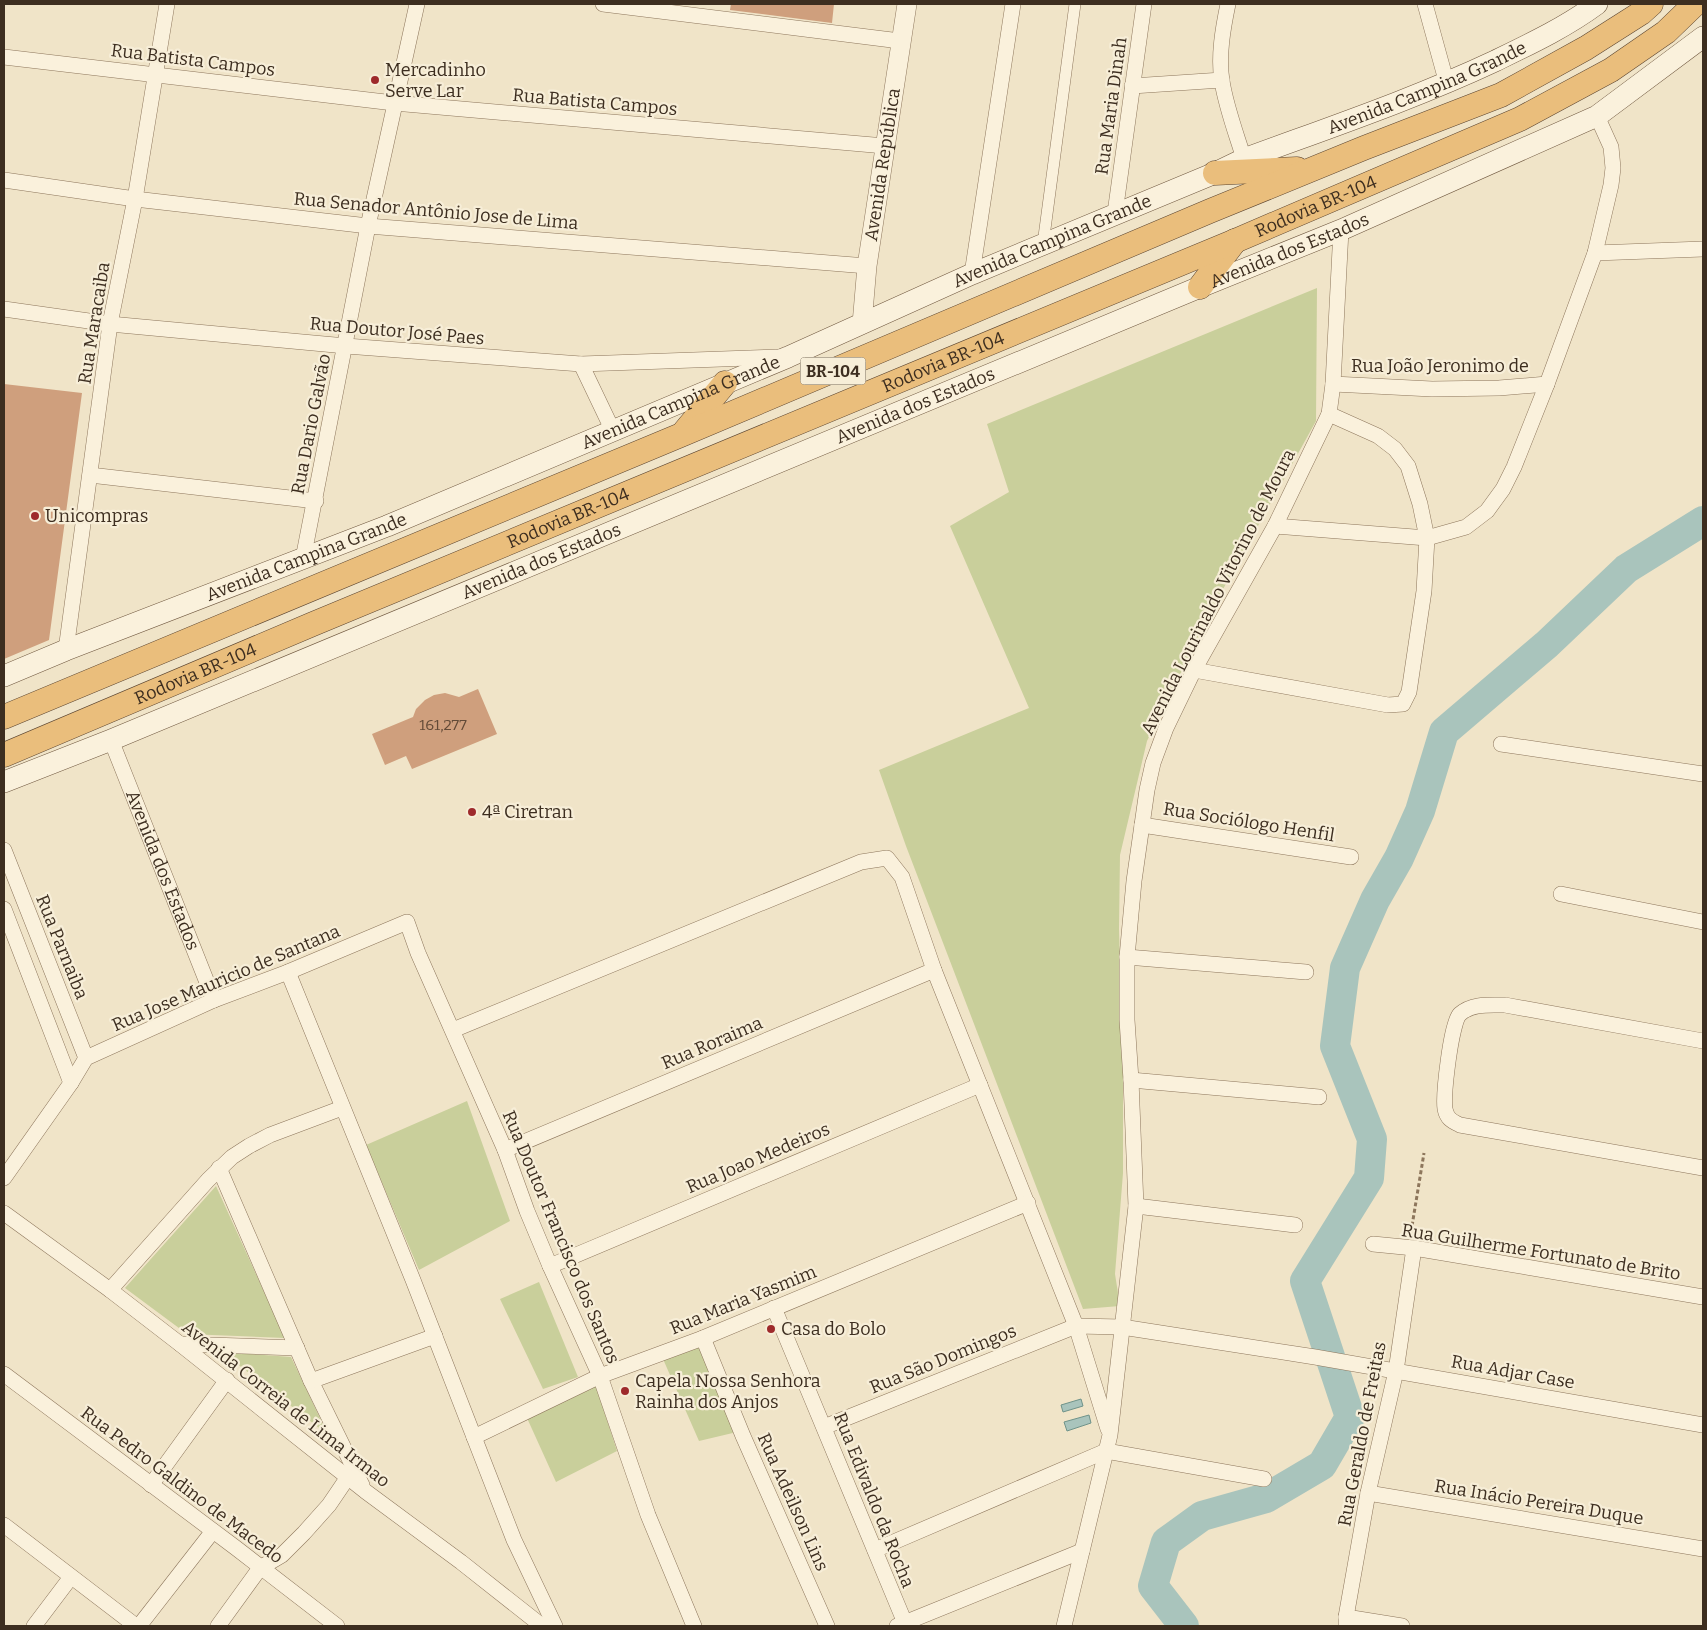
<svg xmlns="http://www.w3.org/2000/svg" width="1707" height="1630" font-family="Bitter,serif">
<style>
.green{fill:#c9cf9b}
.water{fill:#a9c4bc;stroke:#6f938a}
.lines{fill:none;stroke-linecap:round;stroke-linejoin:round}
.river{stroke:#a9c4bc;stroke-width:30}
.building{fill:#cf9f7d}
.pedestrian-casing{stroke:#8d765c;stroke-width:12}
.minor-casing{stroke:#8d765c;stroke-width:16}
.tertiary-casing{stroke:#8d765c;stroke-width:20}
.secondary-casing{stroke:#6f573f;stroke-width:22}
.trunk-casing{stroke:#5b4430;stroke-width:25}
.path{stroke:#8d765c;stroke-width:3;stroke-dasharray:4 2.5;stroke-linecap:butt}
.pedestrian{stroke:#faf1dc;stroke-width:11}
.minor{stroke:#faf1dc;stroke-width:15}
.tertiary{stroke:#faf1dc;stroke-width:19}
.secondary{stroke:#faf1dc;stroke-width:21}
.trunk{stroke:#eabe7c;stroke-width:24}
.poi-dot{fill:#9e2a2b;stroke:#f7eed8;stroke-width:2}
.labels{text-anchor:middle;stroke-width:4.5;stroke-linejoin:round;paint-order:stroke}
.number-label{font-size:15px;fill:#624a37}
.shield{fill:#f7eed8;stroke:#756857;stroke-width:1}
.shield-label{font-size:16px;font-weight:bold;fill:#3d2e20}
.street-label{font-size:18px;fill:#3d2e20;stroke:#f7eed8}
.poi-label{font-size:18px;fill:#3d2e20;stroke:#f7eed8;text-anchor:start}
</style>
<rect width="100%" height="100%" fill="#f0e4c8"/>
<!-- green -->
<path class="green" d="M1317 288 1316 421 1201 629 1191 653 1147 741 1120 855 1119 929 1123 1069V1173L1115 1274 1120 1306 1083 1309 906 846 879 770 1029 708 950 526 1009 492 987 424Z
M467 1101 510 1221 419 1270 366 1145Z
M216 1186 285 1338 187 1334 125 1288Z
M539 1282 578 1377 543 1389 500 1299Z
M700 1345 737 1432 699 1441 663 1359Z
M222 1352 291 1357 328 1435Z
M596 1386 617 1451 556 1482 527 1418Z"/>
<!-- water -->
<path class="water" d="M1081 1399 1083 1406 1063 1412 1061 1405Z
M1089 1415 1091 1423 1067 1431 1064 1422Z"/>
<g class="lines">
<!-- river -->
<path class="river" d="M1184 1626 1153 1586 1166 1542 1202 1516 1266 1498 1322 1465 1350 1417 1305 1281 1369 1178 1372 1139 1335 1046 1345 968 1375 900 1399 858 1420 811 1444 732 1546 645 1626 569 1703 521"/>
</g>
<!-- building -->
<path class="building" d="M731 4H834L832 23 730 10Z
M4 384 82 393 49 640 4 659Z
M478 689 497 734 412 769 406 756 385 765 372 734 413 717 416 709 425 700 434 695 445 693 459 697Z"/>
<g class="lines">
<!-- pedestrian casing -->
<g class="pedestrian-casing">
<path id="pedestrian" d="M1043 244 1075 4"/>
</g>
<!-- minor casing -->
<g class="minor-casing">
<g id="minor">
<path d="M603 4 900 41"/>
<path d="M1228 4C1223 28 1218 56 1222 81 1226 107 1236 133 1244 159"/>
<path d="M1425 4 1447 84"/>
<path d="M4 57 394 103 885 146"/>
<path d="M1132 86 1222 80"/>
<path d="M4 180 135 199 368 226 867 266"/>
<path d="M1115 213 1144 4"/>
<path d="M1595 253 1703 249"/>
<path d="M972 274 1013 4"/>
<path d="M4 309 110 324 346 346 581 364 779 357"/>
<path d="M581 364 613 431"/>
<path d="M1333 384 1432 389 1499 388 1547 384"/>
<path d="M90 475 316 501"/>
<path d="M1275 526 1427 538 1466 527 1487 511 1503 489 1514 467 1547 384 1595 253 1611 185 1613 168 1611 147 1597 116"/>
<path d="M303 559 368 226 417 4"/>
<path d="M66 650 110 324 135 199 167 4"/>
<path d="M1194 670 1388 705 1403 704 1409 692 1424 591 1427 538 1420 504 1408 466 1395 449 1378 436 1329 414"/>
<path id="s1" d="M111 740 214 1000"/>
<path d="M1501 744 1703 774"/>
<path d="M1142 825 1351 857"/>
<path d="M4 850 86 1058"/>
<path d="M1561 894 1703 922"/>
<path d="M4 909 71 1083"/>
<path d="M1127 957 1306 972"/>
<path d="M288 972 413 1280 514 1540 555 1626"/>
<path d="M453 1030 861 862 887 858 902 877 934 970 1076 1326 1108 1429"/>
<path d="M1703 1041 1505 1005C1490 1005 1472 1003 1460 1014 1451 1022 1443 1095 1445 1109 1447 1119 1452 1121 1460 1125L1703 1168"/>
<path d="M1131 1080 1319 1097"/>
<path d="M505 1150 934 970"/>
<path d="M219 1168 311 1381 362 1485"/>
<path d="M4 1178 71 1083 86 1058 214 1000 288 972 407 922 418 953 505 1150 527 1211 550 1266 600 1376 648 1515 694 1626"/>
<path d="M1136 1206 1295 1225"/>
<path d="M4 1213 110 1290 180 1344 365 1491 461 1562 542 1626"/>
<path d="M1373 1244 1414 1248 1703 1297"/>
<path d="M550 1266 980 1085"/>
<path d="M110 1290 208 1180 232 1157 249 1146 270 1135 342 1108"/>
<path d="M774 1308 905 1623"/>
<path d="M703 1338 743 1436 827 1626"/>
<path d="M180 1344 297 1348"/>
<path d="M4 1374 236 1548 337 1626"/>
<path d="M311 1381 435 1336"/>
<path d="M824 1427 1076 1326 1122 1327 1315 1357 1703 1425"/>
<path d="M474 1437 600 1376 703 1338 1028 1203"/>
<path d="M1106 1451 1264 1479"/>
<path d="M151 1485 227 1380"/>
<path d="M1368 1493 1703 1549"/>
<path d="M4 1525 136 1626"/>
<path d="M875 1550 1106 1451"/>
<path d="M1346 1617 1402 1626"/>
<path d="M34 1626 71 1577"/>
<path d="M139 1626 213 1531"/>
<path d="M218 1626 260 1568 282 1555 304 1533 329 1505 348 1477"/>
<path d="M897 1626 1082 1551"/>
<path d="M1064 1626 1110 1435 1136 1206 1131 1080 1127 1020V957L1134 881 1147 790 1153 763 1166 728 1194 670 1275 526 1329 414 1333 384 1341 230"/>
<path d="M1346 1626V1617L1368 1493 1396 1371 1414 1248"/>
</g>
</g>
<!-- tertiary casing -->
<g class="tertiary-casing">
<g id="tertiary">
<path id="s2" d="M862 324 867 266 907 4"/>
</g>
</g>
<!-- secondary casing -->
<g class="secondary-casing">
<g id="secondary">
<path id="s3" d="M4 676 66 650 387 526 788 357 972 274 1215 173 1244 159C1328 128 1414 99 1495 61 1530 44 1566 27 1597 4"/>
<path id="s4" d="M4 782 111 740 1200 287 1341 230 1597 116 1703 37"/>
</g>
</g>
<!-- trunk casing -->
<g class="trunk-casing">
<g id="trunk">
<path d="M1215 173 1297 169"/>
<path d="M1200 287 1235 241"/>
<path d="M685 431 725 383"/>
<path d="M4 717 681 435 1210 211 1364 148 1501 95 1586 48 1641 13 1651 4"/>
<path id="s5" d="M4 755 313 624 1235 241 1520 119 1611 70 1666 32 1695 4"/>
</g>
</g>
<!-- path -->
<path class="path" d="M1411 1232 1424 1153"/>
<!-- pedestrian -->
<use href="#pedestrian" class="pedestrian"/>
<!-- minor -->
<use href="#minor" class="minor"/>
<!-- tertiary -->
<use href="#tertiary" class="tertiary"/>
<!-- secondary -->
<use href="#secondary" class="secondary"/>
<!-- trunk -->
<use href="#trunk" class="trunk"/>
</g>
<!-- markers -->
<g class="poi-dot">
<circle cx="375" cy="80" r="5"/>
<circle cx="35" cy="516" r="5"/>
<circle cx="472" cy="812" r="5"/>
<circle cx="771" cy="1329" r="5"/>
<circle cx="625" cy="1391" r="5"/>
</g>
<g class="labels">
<!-- number labels -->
<g class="number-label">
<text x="443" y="730">161,277</text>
</g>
<!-- shield labels -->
<rect class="shield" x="800.5" y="357.5" width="65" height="27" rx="4"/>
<g class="shield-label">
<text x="833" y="377">BR-104</text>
</g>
<!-- street labels -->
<g class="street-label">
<text transform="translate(193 60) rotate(7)" y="6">Rua Batista Campos</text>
<text dy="6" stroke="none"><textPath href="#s3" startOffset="1540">Avenida Campina Grande</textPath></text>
<text transform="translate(595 102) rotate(5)" y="6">Rua Batista Campos</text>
<text transform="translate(1111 106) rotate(-82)" y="6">Rua Maria Dinah</text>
<text dy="6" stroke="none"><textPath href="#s2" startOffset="161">Avenida República</textPath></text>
<text dy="6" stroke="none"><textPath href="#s5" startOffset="1422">Rodovia BR-104</textPath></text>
<text transform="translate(436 211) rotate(5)" y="6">Rua Senador Antônio Jose de Lima</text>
<text dy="6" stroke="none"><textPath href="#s3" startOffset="1135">Avenida Campina Grande</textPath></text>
<text dy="6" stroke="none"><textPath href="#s4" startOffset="1391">Avenida dos Estados</textPath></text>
<text transform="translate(94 323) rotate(-81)" y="6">Rua Maracaiba</text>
<text transform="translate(397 331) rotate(5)" y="6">Rua Doutor José Paes</text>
<text dy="6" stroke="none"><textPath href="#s5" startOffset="1018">Rodovia BR-104</textPath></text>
<text x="1440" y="372">Rua João Jeronimo de</text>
<text dy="6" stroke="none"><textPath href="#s3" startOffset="730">Avenida Campina Grande</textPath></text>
<text dy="6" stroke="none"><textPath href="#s4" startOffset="986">Avenida dos Estados</textPath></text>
<text transform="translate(311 424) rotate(-79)" y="6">Rua Dario Galvão</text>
<text dy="6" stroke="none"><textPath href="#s5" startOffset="612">Rodovia BR-104</textPath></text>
<text dy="6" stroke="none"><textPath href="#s3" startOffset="325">Avenida Campina Grande</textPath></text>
<text dy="6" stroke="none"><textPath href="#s4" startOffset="581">Avenida dos Estados</textPath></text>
<text transform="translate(1218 592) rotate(-63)" y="6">Avenida Lourinaldo Vitorino de Moura</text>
<text dy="6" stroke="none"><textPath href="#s5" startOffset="208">Rodovia BR-104</textPath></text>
<text transform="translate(1249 822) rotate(9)" y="6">Rua Sociólogo Henfil</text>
<text dy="6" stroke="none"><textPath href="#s1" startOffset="140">Avenida dos Estados</textPath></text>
<text transform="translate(62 947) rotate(68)" y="6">Rua Parnaiba</text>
<text transform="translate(226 978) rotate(-23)" y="6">Rua Jose Mauricio de Santana</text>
<text transform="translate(712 1043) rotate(-23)" y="6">Rua Roraima</text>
<text transform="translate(758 1158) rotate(-23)" y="6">Rua Joao Medeiros</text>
<text transform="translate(561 1237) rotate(67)" y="6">Rua Doutor Francisco dos Santos</text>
<text transform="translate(1541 1252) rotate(9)" y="6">Rua Guilherme Fortunato de Brito</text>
<text transform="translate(743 1300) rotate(-22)" y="6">Rua Maria Yasmim</text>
<text transform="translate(943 1359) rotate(-22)" y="6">Rua São Domingos</text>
<text transform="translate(1513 1372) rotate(10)" y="6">Rua Adjar Case</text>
<text transform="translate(286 1404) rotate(38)" y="6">Avenida Correia de Lima Irmao</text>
<text transform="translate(1362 1434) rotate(-79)" y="6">Rua Geraldo de Freitas</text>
<text transform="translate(182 1485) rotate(37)" y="6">Rua Pedro Galdino de Macedo</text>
<text transform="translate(874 1500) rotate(68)" y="6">Rua Edivaldo da Rocha</text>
<text transform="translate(793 1502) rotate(66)" y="6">Rua Adeilson Lins</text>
<text transform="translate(1539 1502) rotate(9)" y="6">Rua Inácio Pereira Duque</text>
</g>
<!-- poi labels -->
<g class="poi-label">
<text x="385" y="76">Mercadinho<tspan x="385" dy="21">Serve Lar</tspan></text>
<text x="45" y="522">Unicompras</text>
<text x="482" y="818">4ª Ciretran</text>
<text x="781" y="1335">Casa do Bolo</text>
<text x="635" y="1387">Capela Nossa Senhora<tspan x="635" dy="21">Rainha dos Anjos</tspan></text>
</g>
</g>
<!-- border -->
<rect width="1707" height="1630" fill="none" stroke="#3d2e20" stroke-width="10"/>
</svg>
